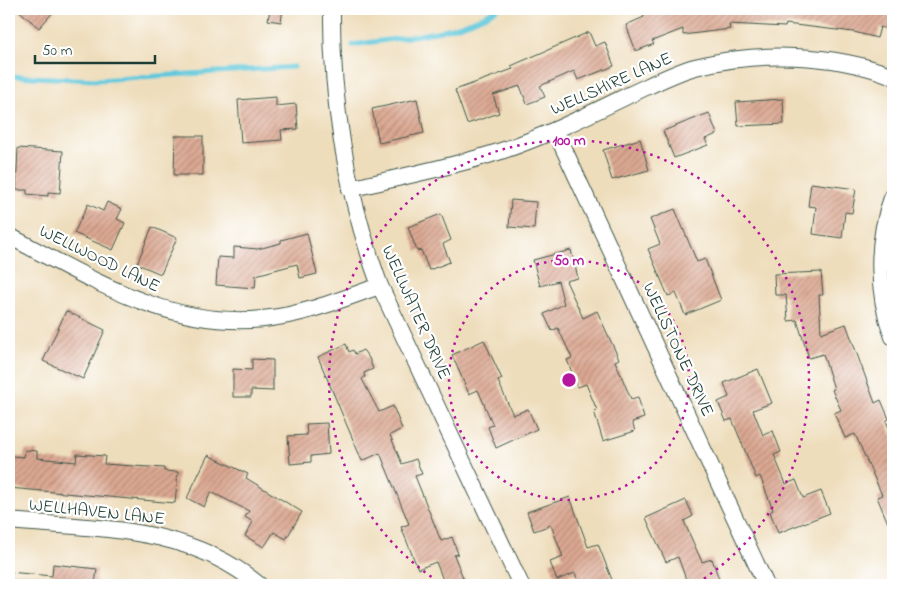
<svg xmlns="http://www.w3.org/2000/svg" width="902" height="594" font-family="'Indie Flower',sans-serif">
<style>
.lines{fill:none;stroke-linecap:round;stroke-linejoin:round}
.stream{stroke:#5fc8db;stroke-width:5}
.building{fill:url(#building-hatch)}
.minor-casing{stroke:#3e5548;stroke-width:18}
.minor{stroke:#fff;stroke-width:16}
.ring{fill:none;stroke:#b5179e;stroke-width:2.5;stroke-dasharray:2.5 5}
.labels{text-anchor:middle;stroke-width:4.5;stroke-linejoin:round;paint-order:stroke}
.street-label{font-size:18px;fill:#1f3d34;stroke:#fff}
.centre{fill:#b5179e;stroke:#fff;stroke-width:2.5}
.ring-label{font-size:15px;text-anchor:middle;font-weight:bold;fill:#b5179e;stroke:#fff;stroke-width:4.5;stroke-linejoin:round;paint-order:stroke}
</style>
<defs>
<pattern id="building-hatch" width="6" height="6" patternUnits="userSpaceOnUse" patternTransform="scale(1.25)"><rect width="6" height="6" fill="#dca892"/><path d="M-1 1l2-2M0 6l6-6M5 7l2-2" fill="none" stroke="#b28a78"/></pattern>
</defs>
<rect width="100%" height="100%" fill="#fff"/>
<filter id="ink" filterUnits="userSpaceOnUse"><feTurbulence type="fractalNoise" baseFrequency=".02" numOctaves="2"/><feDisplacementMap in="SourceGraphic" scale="10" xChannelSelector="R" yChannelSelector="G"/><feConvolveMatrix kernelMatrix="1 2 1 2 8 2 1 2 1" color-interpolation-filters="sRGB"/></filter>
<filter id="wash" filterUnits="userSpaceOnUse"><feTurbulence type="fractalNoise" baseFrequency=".0096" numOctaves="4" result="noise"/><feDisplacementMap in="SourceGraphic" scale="20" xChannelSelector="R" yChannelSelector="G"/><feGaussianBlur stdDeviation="1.12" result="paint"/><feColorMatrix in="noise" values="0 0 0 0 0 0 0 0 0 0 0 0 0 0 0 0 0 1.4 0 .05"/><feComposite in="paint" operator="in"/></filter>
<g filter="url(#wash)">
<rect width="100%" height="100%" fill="#edb"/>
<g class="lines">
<!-- stream -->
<path class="stream" d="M353 45C403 37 453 35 497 9
M9 76 97 80 294 67"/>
</g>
<g id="blocks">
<!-- building -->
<path class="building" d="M17 9H56L39 28Z
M270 9H283L281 22 268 20Z
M641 9H893V31L880 27 877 38 854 32 786 24 785 27 729 24 730 29 683 35V29L652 41 654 44 636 51 626 25 644 17Z
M589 32 595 46 605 42 614 66 578 80 574 71 540 86 545 97 527 104 520 86 493 95 499 113 467 124 455 90 513 69 511 66Z
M276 97V106L296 104 298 129 281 130 282 140 241 143 238 100Z
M417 99 424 133 379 143 372 109Z
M783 99 784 124 738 126 736 102Z
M709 113 717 134 705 139 708 145 674 158 663 131Z
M175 136H203V175H174Z
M640 139 649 170 612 180 603 150Z
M18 148 63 151 60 193 48 192V196L27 194V190H16Z
M811 183 856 189 852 213 845 212 842 238 813 234 816 207 808 206Z
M511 200 536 202 534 229 509 227Z
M107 202 122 209 117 219 125 223 113 250 74 233 88 204 103 211Z
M675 209 697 262 705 259 721 300 685 315 676 293 668 296 648 249 660 244 650 219Z
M441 214 451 240 443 244 450 262 429 270 421 250 417 251 408 227Z
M152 227 177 238 161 274 137 264Z
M307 233 317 274 300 278 297 264 256 275 255 288 216 285 218 257 234 258V247L258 249 281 243V240Z
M571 250 578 278 566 281 583 318 597 311 619 359 615 361 631 399 638 397 644 418 632 422 635 431 603 441 594 411 597 410 586 384 578 387 567 360 572 358 558 328 552 331 544 314 564 304 558 281 540 286 533 260Z
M821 272 823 295H819L821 333 846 324 875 403 881 400 889 419 886 421 893 437V535L877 497 882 495 855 434 845 438 834 413 841 410 832 390 834 389 823 354 809 358 797 320 788 321 786 295H775L774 274Z
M66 311 105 330 83 379 43 361Z
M484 340 502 379 498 381 513 415 528 409 537 429 496 448 488 427 493 425 478 390 469 394 452 355Z
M346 344 349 352 353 350 355 354 363 350 369 358 373 369 364 373 365 377 362 379 379 412 393 406 402 429 390 435 402 464 416 459 422 474 415 476 441 541 452 537 458 554 454 555 466 585H445L436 562 418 569 401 527 409 524 380 453 362 461 318 357Z
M252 359 273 360V391L251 390V397H233V369L252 370Z
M758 369 772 403 753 410 763 435 773 431 781 452 774 455 786 484 796 480 803 498 821 491 830 513 778 533 770 512 773 510 760 476 756 478 732 419 726 421 718 402 729 397 724 383Z
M327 423 329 454 311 456V462L290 464 288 436 307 435 306 424Z
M25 450 37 451V458L76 462 77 454 105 456 104 464 164 468V471L178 472 175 503 9 488 12 456 24 457Z
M208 455 248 474 246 478 302 512 286 539 274 532 264 547 245 536 253 522 245 517 249 511 211 492 204 507 187 498Z
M570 497 588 547 598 544 614 585H580L575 573 557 580 550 562 563 557 551 525 534 531 527 512Z
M686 500 693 516 684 521 689 533 702 562 712 559 721 585H688L678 557 666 562 646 518Z
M53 564 97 569 95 585H9V572L52 576Z"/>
</g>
</g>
<g filter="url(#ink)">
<use href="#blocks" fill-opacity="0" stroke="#3e5548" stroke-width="1"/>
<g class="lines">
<!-- minor casing -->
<g class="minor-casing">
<path id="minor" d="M332 9C331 104 347 196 380 286L521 585
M555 130 766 585
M350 189C401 176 455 167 504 150 548 135 588 115 629 95 651 85 673 73 695 67 757 51 833 53 893 76
M893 195C876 240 876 291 893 337
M9 236C92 279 173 332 271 318 309 313 344 298 380 286
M9 521C97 529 187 525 259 585"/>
</g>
<!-- minor -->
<use href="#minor" class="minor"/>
</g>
</g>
<!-- distance rings -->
<g class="ring">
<circle cx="569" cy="380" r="120"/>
<path d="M444 585A240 240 0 1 1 694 585"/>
</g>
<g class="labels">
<!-- street labels -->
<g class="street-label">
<text transform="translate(611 83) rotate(-24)" y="6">WELLSHIRE LANE</text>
<text transform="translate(100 258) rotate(26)" y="6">WELLWOOD LANE</text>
<text transform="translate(417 312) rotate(66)" y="6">WELLWATER DRIVE</text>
<text transform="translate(679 349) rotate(65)" y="6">WELLSTONE DRIVE</text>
<text transform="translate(97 511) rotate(6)" y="6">WELLHAVEN LANE</text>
</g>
</g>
<circle cx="569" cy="380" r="8" class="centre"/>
<g class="ring-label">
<text x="569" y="145">100 m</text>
<text x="569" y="265">50 m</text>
</g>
<!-- margin -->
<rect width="902" height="594" fill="none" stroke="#fff" stroke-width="30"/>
<!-- scale -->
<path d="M35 55v8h120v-8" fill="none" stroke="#1f3d34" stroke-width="2.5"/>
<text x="42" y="55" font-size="15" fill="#1f3d34" stroke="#ffffff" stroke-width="4" paint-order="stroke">50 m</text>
</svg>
